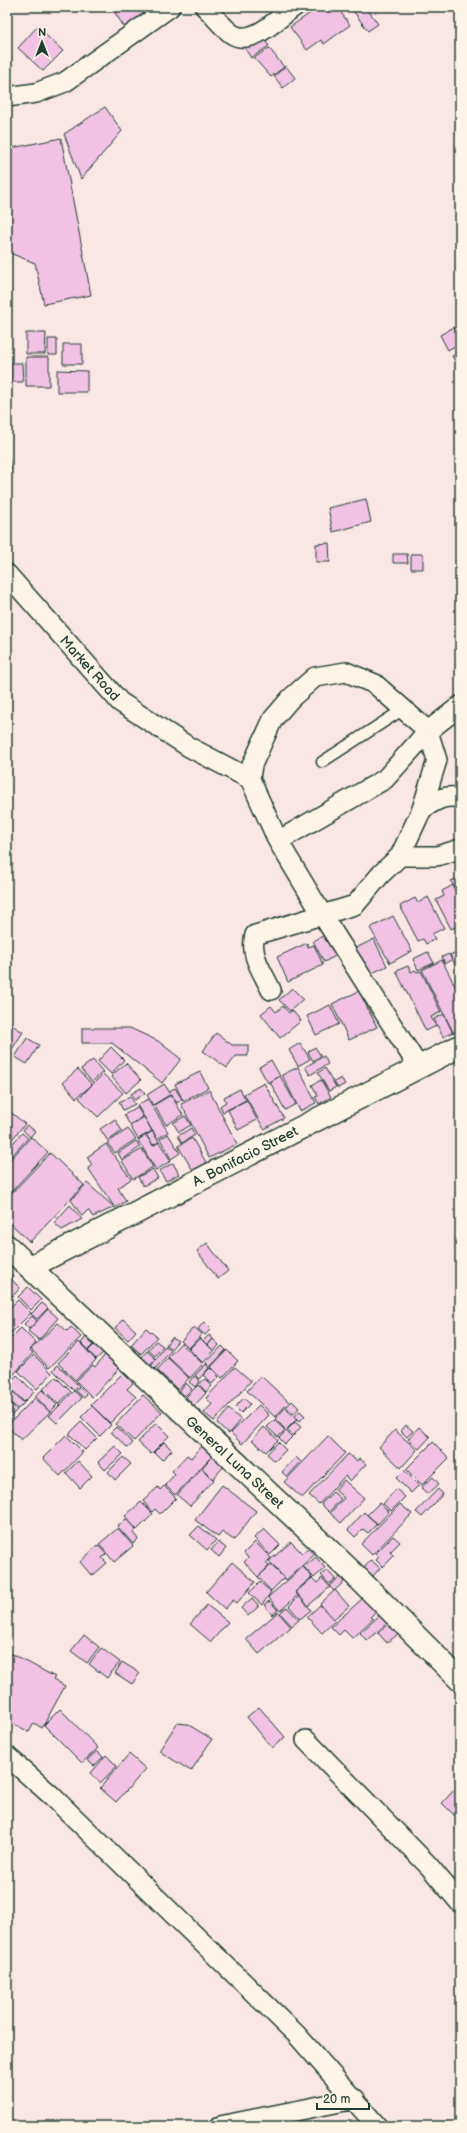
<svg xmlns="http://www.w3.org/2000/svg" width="467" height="2133" font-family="'Balsamiq Sans',sans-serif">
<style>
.building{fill:#f1c2e4;stroke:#1f3d34}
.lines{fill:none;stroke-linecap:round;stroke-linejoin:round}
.service-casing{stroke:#1f3d34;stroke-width:13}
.minor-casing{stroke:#1f3d34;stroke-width:22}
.tertiary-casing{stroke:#1f3d34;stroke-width:25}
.secondary-casing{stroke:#1f3d34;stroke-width:25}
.service{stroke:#fcf5e5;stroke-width:10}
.minor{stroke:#fcf5e5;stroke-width:19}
.tertiary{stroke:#fcf5e5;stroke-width:22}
.secondary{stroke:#fcf5e5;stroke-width:22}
.labels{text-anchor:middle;stroke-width:4;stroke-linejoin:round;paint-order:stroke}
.street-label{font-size:14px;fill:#1f3d34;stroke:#fcf5e5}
</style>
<rect width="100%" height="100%" fill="#f9e6e5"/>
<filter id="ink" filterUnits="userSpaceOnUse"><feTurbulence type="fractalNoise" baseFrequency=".025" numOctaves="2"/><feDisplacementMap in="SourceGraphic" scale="8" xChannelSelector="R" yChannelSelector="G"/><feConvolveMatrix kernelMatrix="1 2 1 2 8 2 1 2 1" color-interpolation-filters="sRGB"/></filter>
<g filter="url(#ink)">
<!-- building -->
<path class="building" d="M124 7H157L125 28 115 13Z
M319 7H337L350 25 324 44 321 40 307 50 290 27Z
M361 7H366L378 24 368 31 354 12Z
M37 27 63 51 43 71 18 48Z
M261 35 269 46 251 58 244 47Z
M269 48 284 67 271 77 254 58Z
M286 66 295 78 283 88 274 76Z
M105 107 122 131 81 179 64 134Z
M61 138 91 295 44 304 35 263 7 252V149Z
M7 293H10V313H7Z
M460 326V336L456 329Z
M454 327 460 337V343L448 350 440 335Z
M26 333H46L45 354H26Z
M48 339H57V355H48Z
M63 344H82V364H63Z
M460 351V361L456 363 452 356Z
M26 357H49V386H26Z
M10 363H22L23 382H11Z
M57 370 87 371V392H57Z
M7 373H9V385H7Z
M7 447 11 470 7 471Z
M366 499 371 522 333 532 328 508Z
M329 543 330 562H316V544Z
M393 554H407L408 563H393Z
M411 554H423V569H411Z
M458 878 460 886 455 889 451 881Z
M453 885 455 891 460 889 459 935 455 927 451 929 436 900 444 896 442 891Z
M428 897 444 928 432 934 435 939 426 944 423 939 418 941 400 906 415 898 418 903Z
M393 916 412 951 390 963 370 928Z
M329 933 339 954 324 962 313 941Z
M374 939 387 966 368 975 354 949Z
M307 943 308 947 314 945 323 965 288 982 277 957Z
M460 950V974L450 955Z
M428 952 434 963 418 970 413 959Z
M449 954 452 960 445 964 442 957Z
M442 960 460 996V1016L456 1018 460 1029 453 1033 422 970Z
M408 966 411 972 415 970 417 972 421 971 441 1012 431 1017 436 1026 426 1031 396 971Z
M460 978V989L456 980Z
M292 988 303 999 290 1011 279 1000Z
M359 991 377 1027 349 1040 332 1004Z
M330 1005 339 1024 316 1035 307 1016Z
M271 1006 276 1012 283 1006 289 1013 292 1010 301 1021 280 1038 261 1014Z
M444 1014 453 1032 443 1037 434 1019Z
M7 1022 23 1032 7 1057Z
M82 1028H130L158 1041 181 1059 162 1083 112 1043H82Z
M216 1033 232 1045H248V1056H236L227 1068 203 1051Z
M27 1038 39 1045 27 1064 15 1057Z
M300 1043 310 1059 298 1066 289 1050Z
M111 1047 124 1060 111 1074 98 1061Z
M315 1047 321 1056 313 1061 308 1052Z
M324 1056 328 1064 310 1075 305 1067Z
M93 1060 103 1072 92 1082 81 1069Z
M271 1060 280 1076 268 1083 259 1067Z
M126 1063 141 1080 126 1093 111 1076Z
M298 1067 316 1103 300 1111 282 1075Z
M325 1068 336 1087 329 1091 318 1073Z
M78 1069 92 1085 76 1098 63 1082Z
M200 1072 208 1088 183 1101 175 1084Z
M103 1074 123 1093 98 1117 79 1098Z
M280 1076 296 1104 285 1110 270 1082Z
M341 1078 345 1084 338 1088 334 1082Z
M321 1080 331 1097 319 1104 315 1097 318 1096 312 1085Z
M264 1083 284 1118 264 1129 244 1094Z
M164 1084 171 1094 153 1105 147 1095Z
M141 1088 145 1093 135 1100 131 1094Z
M175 1088 182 1099 177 1103 169 1091Z
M240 1089 246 1100 223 1112 220 1106 226 1102 224 1097Z
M209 1090 237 1144 209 1158 181 1104Z
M171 1095 183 1115 166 1125 154 1105Z
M130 1096 135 1104 123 1110 119 1102Z
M148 1099 168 1132 157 1139 137 1105Z
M247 1100 257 1120 238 1130 228 1110Z
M137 1107 143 1117 130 1125 124 1115Z
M7 1109 25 1124 7 1145Z
M185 1116 191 1125 179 1132 173 1123Z
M144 1117 152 1131 138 1139 130 1126Z
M115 1119 122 1131 108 1141 100 1129Z
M27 1125 35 1131 30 1137 23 1130Z
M191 1128 195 1135 182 1143 178 1136Z
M128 1129 136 1139 115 1153 107 1143Z
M153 1131 159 1142 153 1145 146 1135Z
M22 1133 28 1138 7 1161V1150Z
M168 1134 180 1153 171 1159 160 1139Z
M146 1135 153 1146 159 1142 171 1161 156 1170 138 1140Z
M31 1137 48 1152 10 1193 7 1190V1163Z
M192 1138 207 1164 194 1172 178 1146Z
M136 1141 140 1147 122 1160 118 1153Z
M106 1144 131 1179 118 1188 126 1201 115 1208 88 1168 92 1165 87 1157Z
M142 1149 153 1167 133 1179 122 1161Z
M50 1153 84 1185 30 1242 7 1220V1198Z
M173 1163 179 1174 166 1181 159 1171Z
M153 1169 158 1178 143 1186 138 1177Z
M87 1183 114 1207 93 1217 88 1210 82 1216 71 1200Z
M70 1205 82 1219 62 1230 54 1223Z
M207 1243 228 1271 218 1279 197 1251Z
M7 1271 13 1277 7 1283Z
M11 1279 20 1288 13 1296 7 1290V1284Z
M28 1287 41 1300 31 1310 18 1297Z
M7 1291 12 1296 7 1300Z
M18 1300 31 1313 8 1336 7 1310Z
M42 1303 48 1308 37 1319 31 1314Z
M48 1309 58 1318 39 1340 28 1331Z
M32 1316 37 1321 29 1329 24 1324Z
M123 1319 136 1331 128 1340 115 1328Z
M204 1322 211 1329 205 1335 198 1329Z
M58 1323 67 1331 71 1327 81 1337 49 1368 31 1349Z
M194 1327 202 1334 189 1348 181 1341Z
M21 1328 36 1343 30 1350 33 1353 7 1382V1352L9 1351 7 1342Z
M146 1328 157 1337 141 1354 131 1345Z
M209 1335 213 1339 207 1345 203 1341Z
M86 1337 93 1345 88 1350 81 1343Z
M172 1337 178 1341 171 1349 166 1345Z
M200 1338 214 1351 203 1363 189 1349Z
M213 1339 219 1345 214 1351 208 1345Z
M156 1341 163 1346 155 1356 148 1350Z
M79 1342 96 1360 75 1380 58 1363Z
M181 1343 203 1364 190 1378 168 1357Z
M95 1344 103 1353 96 1359 88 1351Z
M165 1346 171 1351 155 1369 151 1366Z
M222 1346 226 1350 210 1367 206 1363Z
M227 1350 238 1361 222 1378 211 1367Z
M147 1351 156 1359 150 1366 141 1358Z
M34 1355 52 1373 37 1389 18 1371Z
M105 1355 119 1369 92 1397 76 1381 93 1365 95 1367Z
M168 1358 189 1378 178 1390 157 1370Z
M206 1364 209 1368 199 1379 195 1375Z
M58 1365 79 1386 74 1391 53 1370Z
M235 1367 251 1381 214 1421 204 1413 212 1404 206 1398Z
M210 1368 219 1377 212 1384 203 1375Z
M123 1373 133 1383 127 1389 136 1397 110 1423 91 1405Z
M17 1375 34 1392 24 1402 7 1385Z
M194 1376 200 1381 195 1387 189 1382Z
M261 1376 289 1402 275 1417 247 1391Z
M56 1377 71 1392 58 1404 43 1389Z
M205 1379 212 1386 206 1392 199 1384Z
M186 1383 192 1389 185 1396 179 1391Z
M198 1385 206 1393 194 1406 186 1397Z
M7 1387 24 1403 18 1409 7 1399Z
M80 1387 87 1395 84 1398 76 1391Z
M42 1390 57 1405 50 1412 35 1396Z
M74 1391 82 1398 57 1423 49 1416Z
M143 1395 162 1412 134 1441 116 1424Z
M35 1398 50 1412 21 1440 7 1426Z
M244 1398 250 1404 241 1413 235 1407Z
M7 1400 17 1410 7 1420Z
M292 1401 299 1408 294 1414 286 1407Z
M259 1405 269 1415 242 1444 231 1433Z
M92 1406 111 1425 100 1436 81 1417Z
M285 1408 297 1419 286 1430 275 1419Z
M229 1409 241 1420 229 1434 217 1423Z
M300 1411 305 1416 300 1421 295 1416Z
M274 1420 285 1430 278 1437 267 1427Z
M81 1422 97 1438 85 1450 69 1434Z
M295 1422 301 1427 293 1436 287 1430Z
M156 1423 169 1436 151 1454 138 1442Z
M406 1425 413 1431 407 1437 401 1431Z
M116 1427 133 1443 128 1448 111 1432Z
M264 1427 278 1440 266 1452 252 1440Z
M419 1427 430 1437 419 1449 408 1439Z
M395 1430 417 1450 401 1468 379 1447Z
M286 1431 292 1437 285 1444 279 1438Z
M66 1435 83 1452 60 1476 43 1458Z
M328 1436 345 1453 302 1498 284 1482Z
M164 1442 172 1450 162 1460 154 1452Z
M278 1442 286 1450 275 1461 267 1454Z
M433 1442 449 1458 422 1485 406 1469Z
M115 1446 123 1454 105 1470 98 1462Z
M201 1446 212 1456 175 1495 165 1485 175 1474 172 1471 187 1455 191 1458Z
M348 1454 357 1461 359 1458 366 1464 350 1481 345 1476 319 1504 309 1495Z
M212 1456 224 1466 213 1479 202 1468Z
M123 1457 131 1464 115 1480 108 1472Z
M296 1457 301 1462 287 1477 282 1472Z
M78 1461 92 1476 80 1488 66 1473Z
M201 1469 214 1480 190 1506 177 1495Z
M404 1470 419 1485 411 1493 396 1478Z
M433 1477 439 1484 428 1494 421 1488Z
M344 1480 364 1498 341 1523 330 1513 344 1498 335 1490Z
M222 1485 256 1511 234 1540 222 1532 218 1537 195 1520Z
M164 1486 176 1498 160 1514 155 1509 152 1512 143 1501 158 1487 160 1490Z
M396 1489 405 1497 391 1511 383 1504Z
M438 1489 443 1494 422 1517 416 1512Z
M333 1492 341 1499 329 1512 321 1504Z
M141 1502 153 1514 137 1530 125 1516Z
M379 1503 389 1512 378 1524 367 1515Z
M400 1504 412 1514 372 1555 361 1544Z
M364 1512 377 1524 368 1533 363 1529 355 1537 348 1530Z
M126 1519 136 1530 133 1533 138 1539 133 1544 117 1526Z
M199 1526 216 1540 207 1550 190 1535Z
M118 1528 133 1546 114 1562 99 1544Z
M264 1529 280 1545 270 1555 254 1538Z
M7 1533 12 1538 7 1543Z
M393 1536 400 1542 390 1552 394 1556 383 1567 376 1560 379 1557 375 1554Z
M218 1542 226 1548 219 1557 211 1550Z
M255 1542 271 1558 266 1563 269 1566 258 1577 244 1562 248 1558 244 1553Z
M291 1542 302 1553 308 1548 314 1555 286 1580 269 1561Z
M98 1545 106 1554 102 1558 107 1563 92 1576 80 1562Z
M316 1557 325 1568 314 1578 304 1567Z
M371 1560 380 1568 373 1576 364 1568Z
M232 1562 255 1582 237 1603 233 1600 225 1609 206 1592Z
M271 1565 284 1578 271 1591 258 1577Z
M303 1567 312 1577 295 1592 298 1595 280 1611 268 1597Z
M327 1570 335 1579 329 1584 321 1575Z
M340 1577 344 1582 334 1591 329 1586Z
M312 1578 317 1583 322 1578 330 1587 308 1606 296 1592Z
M260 1582 271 1592 262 1605 249 1593Z
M335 1590 349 1606 334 1619 320 1604Z
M299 1596 311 1610 300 1619 289 1606Z
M364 1597 377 1611 370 1617 373 1619 352 1638 344 1630 339 1635 331 1627Z
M252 1598 259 1606 248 1616 241 1608Z
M269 1601 278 1610 272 1615 264 1605Z
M207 1605 228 1622 211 1642 190 1624Z
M320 1605 335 1621 322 1633 307 1617Z
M287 1607 299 1620 292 1626 280 1613Z
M278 1612 291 1627 259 1654 246 1639Z
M380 1615 387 1623 367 1641 360 1633Z
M388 1624 398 1634 387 1643 378 1633Z
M84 1635 99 1647 87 1663 71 1651Z
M101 1648 120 1662 107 1678 89 1664Z
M7 1651 55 1677 53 1679 65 1686 42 1728 34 1723 29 1732 7 1720Z
M122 1662 140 1673 132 1684 115 1673Z
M259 1707 285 1737 272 1748 247 1717Z
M60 1709 98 1748 82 1763 44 1725Z
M177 1723 187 1724 212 1739 191 1771 159 1751Z
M97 1751 103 1757 94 1766 87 1760Z
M129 1754 146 1769 116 1802 100 1788Z
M106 1755 117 1766 100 1783 91 1773Z
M457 1787 460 1790V1821L442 1803Z"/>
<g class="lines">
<!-- service casing -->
<g class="service-casing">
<path id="service" d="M322 762 402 710"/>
</g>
<!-- minor casing -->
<g class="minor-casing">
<path id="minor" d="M205 7C214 15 222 27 232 34 252 47 278 18 294 7
M7 97 36 93 65 82 170 7
M7 574 120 702 189 747 250 779
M422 809C435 801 444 794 460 798
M400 856H437L460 849
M271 990C263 972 249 955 255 935L355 905 381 874 400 856 422 809 437 760 428 731 385 779 278 841
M418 1066 323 916 278 841 250 779 252 765 273 719 291 698 315 677 346 672 375 684 428 731 460 706
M306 1740 429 1866 460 1903
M7 1756 52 1796 296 2034 377 2126
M220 2126 355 2099"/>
</g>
<!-- tertiary casing -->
<g class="tertiary-casing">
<path id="tertiary" d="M30 1267 460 1046"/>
</g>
<!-- secondary casing -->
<g class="secondary-casing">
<path id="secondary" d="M7 1246 352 1572 460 1680"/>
</g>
<!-- service -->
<use href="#service" class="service"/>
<!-- minor -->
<use href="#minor" class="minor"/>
<!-- tertiary -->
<use href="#tertiary" class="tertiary"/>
<!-- secondary -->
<use href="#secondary" class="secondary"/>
</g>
</g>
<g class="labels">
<!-- street labels -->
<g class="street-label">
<text transform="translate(90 668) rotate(48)" y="5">Market Road</text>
<text transform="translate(245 1156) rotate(-27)" y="5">A. Bonifacio Street</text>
<text transform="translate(235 1462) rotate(43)" y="5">General Luna Street</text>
</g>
</g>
<!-- margin -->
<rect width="467" height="2133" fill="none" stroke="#fcf5e5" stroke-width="24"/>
<rect x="12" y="12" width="443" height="2109" fill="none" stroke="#1f3d34" stroke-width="1.5" filter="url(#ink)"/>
<!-- north arrow -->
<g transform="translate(42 42)" stroke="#fcf5e5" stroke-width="3" paint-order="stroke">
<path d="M0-3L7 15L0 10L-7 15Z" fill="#1f3d34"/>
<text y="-6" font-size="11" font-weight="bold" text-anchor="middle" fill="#1f3d34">N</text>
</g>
<!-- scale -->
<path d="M317 2103v6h52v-6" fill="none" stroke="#1f3d34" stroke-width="2"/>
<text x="323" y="2103" font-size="12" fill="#1f3d34" stroke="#fcf5e5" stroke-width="3" paint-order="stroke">20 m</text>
</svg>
